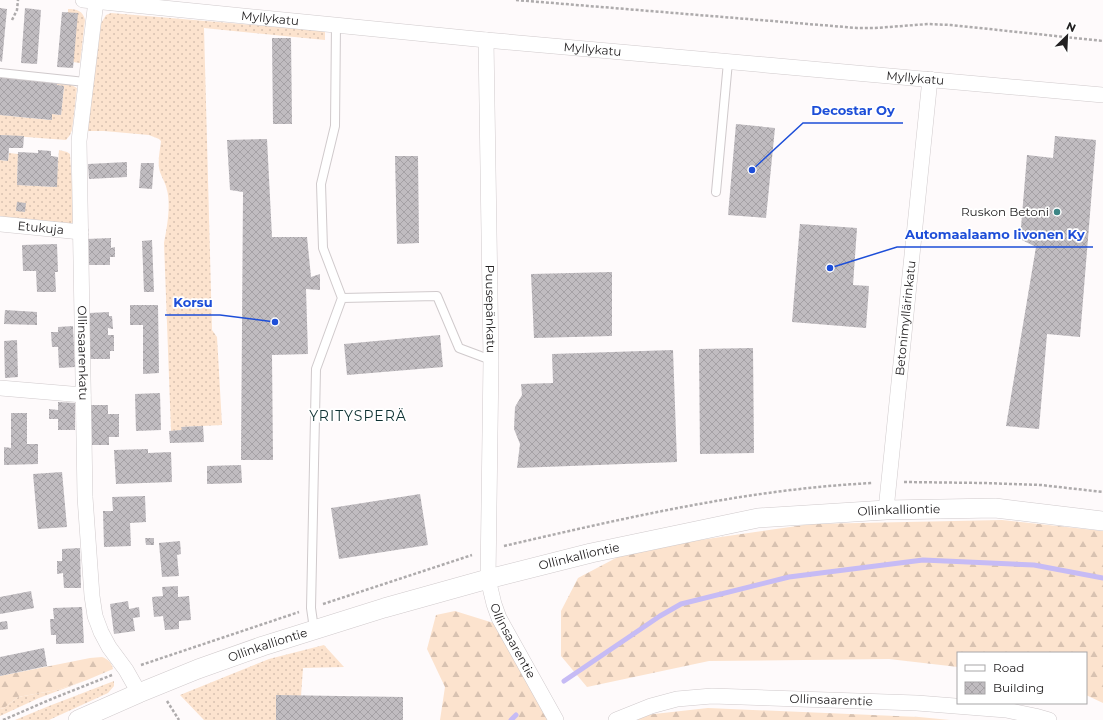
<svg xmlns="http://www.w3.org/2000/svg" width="1103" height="720" font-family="Montserrat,sans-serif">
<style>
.grass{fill:url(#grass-dots)}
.forest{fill:url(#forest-firs)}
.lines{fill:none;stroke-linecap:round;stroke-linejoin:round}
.stream{stroke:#c6bbf5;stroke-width:5}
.building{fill:url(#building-cross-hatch)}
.service-casing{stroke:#d0cacc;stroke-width:10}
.minor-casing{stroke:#d0cacc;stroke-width:16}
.tertiary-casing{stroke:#d0cacc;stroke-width:20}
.path{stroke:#aeabac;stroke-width:2.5;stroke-dasharray:3 2;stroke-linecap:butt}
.service{stroke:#fff;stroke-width:8}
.minor{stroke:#fff;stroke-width:15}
.tertiary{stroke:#fff;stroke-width:19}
.poi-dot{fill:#3c8585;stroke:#fff;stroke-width:1.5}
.labels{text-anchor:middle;stroke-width:3.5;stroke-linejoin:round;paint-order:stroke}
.street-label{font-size:12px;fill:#232122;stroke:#fff}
.poi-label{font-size:12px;fill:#232122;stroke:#fff;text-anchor:end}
.quarter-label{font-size:14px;letter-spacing:1px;fill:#0f3233;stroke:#fff}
.leader{fill:none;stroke:#1d4ed8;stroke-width:1.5}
.callout-dot{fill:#1d4ed8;stroke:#fff;stroke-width:1.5}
.callout-label{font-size:13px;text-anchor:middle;font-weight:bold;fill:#1d4ed8;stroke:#fff;stroke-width:3.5;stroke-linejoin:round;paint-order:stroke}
</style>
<defs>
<pattern id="grass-dots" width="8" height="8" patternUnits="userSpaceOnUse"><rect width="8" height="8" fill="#fce3ce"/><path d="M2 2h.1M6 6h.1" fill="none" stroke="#d8c2b1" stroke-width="1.8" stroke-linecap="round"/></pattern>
<pattern id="forest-firs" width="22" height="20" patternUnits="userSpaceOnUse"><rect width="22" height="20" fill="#fce3ce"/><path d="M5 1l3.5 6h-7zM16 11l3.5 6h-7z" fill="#d8c2b1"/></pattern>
<pattern id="building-cross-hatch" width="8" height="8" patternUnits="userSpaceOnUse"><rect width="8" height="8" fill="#c0bcc0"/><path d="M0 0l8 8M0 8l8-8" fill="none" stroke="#a5a1a5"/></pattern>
</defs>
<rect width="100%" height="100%" fill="#fefafb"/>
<!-- grass -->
<path class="grass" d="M68 9C77 9 83 11 85 20L80 63 73 62 68 13Z
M111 13 325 31V40L204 28 212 330 217 337 222 425 182 427V430L171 431 164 243C167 228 171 205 167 190 166 184 162 178 160 172 157 162 160 151 161 141L159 139 149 135 104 131H87L100 25 106 15Z
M57 82 68 83 77 88 72 130 70 135 66 140 0 135V115L51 120 52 114 61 115 64 86 57 85Z
M59 150 67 152 70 154 74 217 73 222 70 224 0 220V160L8 161 9 153 18 154 17 185 56 187Z
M324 645 344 667 303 668 301 696 276 695V720H204L180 695 269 659Z
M87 680 39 698 0 716V709L4 708 18 697 57 690Z
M114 681V686L108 693 49 720H15L49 706Z"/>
<!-- forest -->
<path class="forest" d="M1002 520 1103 531V703L1086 695V653H958V667L889 659 709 661 587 687 561 656V611L578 578 631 550 811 524Z
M455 611 500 625 552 720H440L445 687 427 649 436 615Z
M102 657C108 659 112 663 113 669L87 680 57 690 18 697 4 708 0 709V676L90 658Z
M708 708 919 717 950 720H637L645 715Z"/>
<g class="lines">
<!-- stream -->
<path class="stream" d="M564 681 660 616 681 604 789 577 923 560 1034 565 1103 578
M511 720 516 715"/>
</g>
<!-- building -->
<path class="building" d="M0 8 7 9 2 62 0 61Z
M25 8 41 10 37 64 21 63Z
M62 12 78 13 73 68 57 67Z
M272 38H291L292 124H273Z
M0 77 57 82V85L64 86 61 115 52 114V120L0 115Z
M736 124 775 128 766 218 728 215Z
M0 135 24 136 23 148H9L8 161 0 160Z
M1055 136 1096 140 1080 337 1047 334 1039 429 1006 426 1036 247 1020 239 1027 155 1053 158Z
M267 139 272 237H307L311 277 320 274V290L306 289 308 354 272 355 273 460H241L243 192 230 190 227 140Z
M38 150 51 151V156L58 157 57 187 17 185 18 152 38 153Z
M395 156H418L419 243 397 244Z
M127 162V177L89 179 88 164Z
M141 163H154L152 189 139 188Z
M17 202 26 203 25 212 16 211Z
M800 224 857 228 853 285 869 286 866 328 792 322Z
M111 238V248L115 247V257H110V265H86V239Z
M152 240 154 292H144L142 241Z
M57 244 58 272H55L56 292H37L36 271H23L22 245Z
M612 272V336L534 338 531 274Z
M130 305H158L159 373 143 374V325H130Z
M5 310 37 312V325L4 324Z
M109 312V316H112L113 329 108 328V335H114V351H110V359H90L89 313Z
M73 326 75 367 59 368 58 347H52L51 332H58V327Z
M440 335 443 367 347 375 344 344Z
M17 340 18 377 5 378 4 341Z
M753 348 754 453 700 454 699 349Z
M673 350 677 462 517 468 520 444 514 429 515 407 522 395 521 384 553 383 552 354Z
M160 393 161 430 136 431 135 394Z
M58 402 75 403V430H58V419H49V409L58 410Z
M89 405H108V414H119V437H109V445H90Z
M11 413H27V444H38V464L4 465V447L11 448Z
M203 426 204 442 170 443 169 431 182 430 181 427Z
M148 449V453L171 452 172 482 116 484 114 450Z
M241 465 242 483 207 484V466Z
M62 472 67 527 38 529 33 474Z
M420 494 428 545 339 559 331 508Z
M145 496 146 522 130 523 131 546 104 547 103 511H113L112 497Z
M145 538H154V545H146Z
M180 541 181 554 177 555 179 576 162 577 159 543Z
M80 548 81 588H64L63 573 57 574V561H62V549Z
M178 586V597L189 596 191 620 179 621V629L165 630 163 616 154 617 152 597 163 596 162 587Z
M31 591 34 608 0 614V597Z
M128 601 129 609 139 607 140 617 133 618 135 631 114 634 110 604Z
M82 607 84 643 56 644V635H51L50 619H54L53 608Z
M7 621 8 629 0 630V622Z
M44 648 47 666 0 676V657Z
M276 695 403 697V720H276Z"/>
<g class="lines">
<!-- service casing -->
<g class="service-casing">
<path id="service" d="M336 25 335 126 321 184 323 248 342 298
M0 73 85 82
M716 192 728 62
M314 629 311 608 316 369 342 298 437 296 459 348 491 360"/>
</g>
<!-- minor casing -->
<g class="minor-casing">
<g id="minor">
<path id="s1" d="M83 0 486 40 1103 95"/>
<path id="s2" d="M96 1 79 141 85 497 92 596 95 616 101 632 109 647 126 670 139 693"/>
<path id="s3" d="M486 40 491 360 488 579 494 604 499 618 556 720"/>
<path id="s4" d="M0 224 81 232"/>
<path d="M0 388 83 395"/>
<path id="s5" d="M886 510 930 79"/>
<path id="s6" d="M616 720 651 706 677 699 712 696 917 703 1006 710 1035 716 1049 720"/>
</g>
</g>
<!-- tertiary casing -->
<g class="tertiary-casing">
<g id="tertiary">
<path id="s7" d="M78 720 139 693 198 669 263 646 384 608 488 579 591 553 758 518 886 510 995 508 1103 521"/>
</g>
</g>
<!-- path -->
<path class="path" d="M516 0 857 28H875L928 24 951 25 1103 41
M12 20 17 10 18 0
M904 482 984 483 1041 485 1103 492
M504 546C625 518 748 489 873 483
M323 604 472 555
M141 665 299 612
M167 701 179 720
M3 720 54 698 112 675"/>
<!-- service -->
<use href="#service" class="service"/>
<!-- minor -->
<use href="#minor" class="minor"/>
<!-- tertiary -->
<use href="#tertiary" class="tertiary"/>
</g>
<!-- markers -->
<circle class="poi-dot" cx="1057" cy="212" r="4"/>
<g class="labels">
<!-- street labels -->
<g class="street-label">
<text dy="4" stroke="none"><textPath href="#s1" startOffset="188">Myllykatu</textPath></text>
<text dy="4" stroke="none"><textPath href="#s1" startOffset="512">Myllykatu</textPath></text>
<text dy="4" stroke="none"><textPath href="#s1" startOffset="836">Myllykatu</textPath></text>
<text dy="4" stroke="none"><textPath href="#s4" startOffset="41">Etukuja</textPath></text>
<text dy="4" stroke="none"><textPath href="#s3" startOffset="269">Puusepänkatu</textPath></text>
<text dy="4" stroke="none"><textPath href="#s5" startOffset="193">Betonimyllärinkatu</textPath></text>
<text dy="4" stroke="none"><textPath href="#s2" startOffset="353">Ollinsaarenkatu</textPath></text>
<text dy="4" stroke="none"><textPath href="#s7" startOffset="852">Ollinkalliontie</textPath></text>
<text dy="4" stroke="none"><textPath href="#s7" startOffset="528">Ollinkalliontie</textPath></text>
<text dy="4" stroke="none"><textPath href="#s3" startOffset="606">Ollinsaarentie</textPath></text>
<text dy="4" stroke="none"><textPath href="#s7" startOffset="204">Ollinkalliontie</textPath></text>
<text dy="4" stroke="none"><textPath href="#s6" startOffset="219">Ollinsaarentie</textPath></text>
</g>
<!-- poi labels -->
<g class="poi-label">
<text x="1049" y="216">Ruskon Betoni</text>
</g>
<!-- quarter labels -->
<g class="quarter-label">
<text x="358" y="421">YRITYSPERÄ</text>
</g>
</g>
<!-- callouts -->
<path class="leader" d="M752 170L803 123H903M830 268L897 247H1093M275 322L220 315H165"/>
<g class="callout-dot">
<circle cx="752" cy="170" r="4"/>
<circle cx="830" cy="268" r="4"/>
<circle cx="275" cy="322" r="4"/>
</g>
<g class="callout-label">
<text x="853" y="115">Decostar Oy</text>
<text x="995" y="239">Automaalaamo Iivonen Ky</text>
<text x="193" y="307">Korsu</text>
</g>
<!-- legend -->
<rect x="957" y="652" width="130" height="52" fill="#ffffff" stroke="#a7a6a7"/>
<rect x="965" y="665" width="20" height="6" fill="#ffffff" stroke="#a7a6a7"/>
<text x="993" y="672" font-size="12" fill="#232122">Road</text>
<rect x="965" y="682" width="20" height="12" fill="url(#building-cross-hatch)" stroke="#a7a6a7"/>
<text x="993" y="692" font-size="12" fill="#232122">Building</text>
<!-- north arrow -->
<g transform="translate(1067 36) rotate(24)" stroke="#ffffff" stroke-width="3" paint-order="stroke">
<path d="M0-3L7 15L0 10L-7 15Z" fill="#232122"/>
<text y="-6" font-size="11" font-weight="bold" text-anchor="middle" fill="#232122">N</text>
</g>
</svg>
